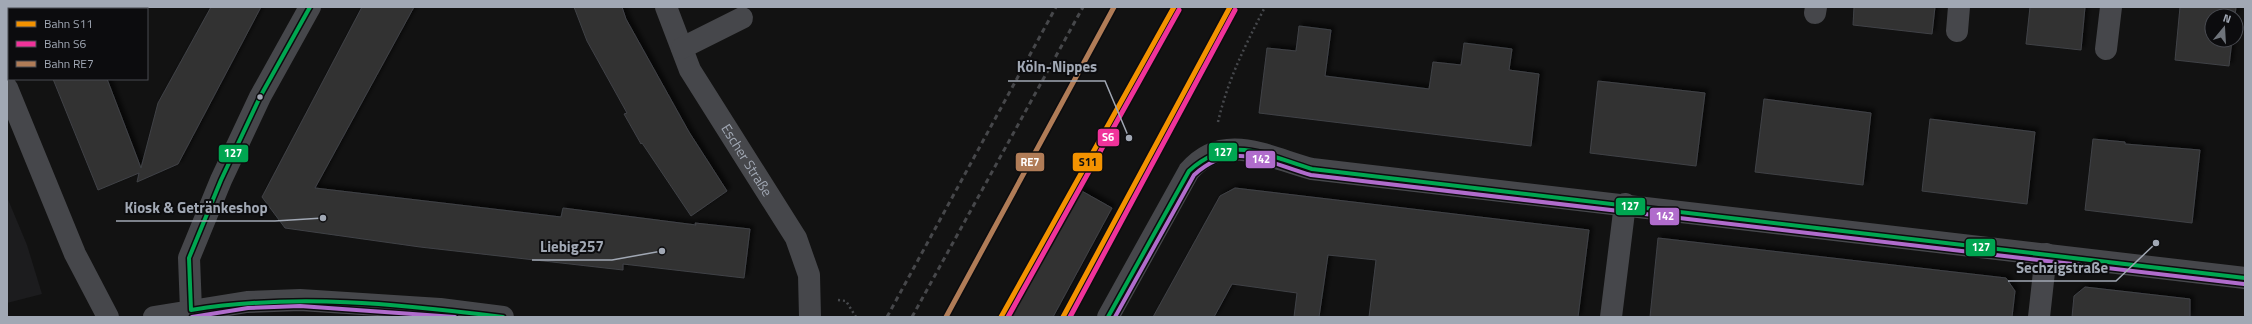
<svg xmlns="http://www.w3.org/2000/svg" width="2252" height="324" font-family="'Titillium Web',sans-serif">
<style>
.built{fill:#1c1c1e}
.building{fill:#313133;stroke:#404246;filter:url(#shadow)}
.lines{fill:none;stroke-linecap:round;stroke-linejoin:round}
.path{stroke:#47494d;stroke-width:2.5;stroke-dasharray:2 3;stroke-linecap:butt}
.minor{stroke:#46474b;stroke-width:22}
.rail{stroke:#46474a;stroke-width:3;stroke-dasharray:5 4;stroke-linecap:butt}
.bus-1-casing{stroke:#0c0c0e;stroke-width:7}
.bus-2-casing{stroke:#0c0c0e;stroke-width:7}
.bus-1{stroke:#00a651;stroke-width:4}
.bus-2{stroke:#b06ccc;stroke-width:4}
.rail-1-casing{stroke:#0c0c0e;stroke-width:8}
.rail-2-casing{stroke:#0c0c0e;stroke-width:8}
.rail-3-casing{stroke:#0c0c0e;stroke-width:8}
.rail-1{stroke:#f39200;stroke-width:5}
.rail-2{stroke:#f0339a;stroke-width:5}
.rail-3{stroke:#b07c57;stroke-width:5}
.bus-dot{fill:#a1a8b4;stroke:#0c0c0e;stroke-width:1.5}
.labels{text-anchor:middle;stroke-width:4;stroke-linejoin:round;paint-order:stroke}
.street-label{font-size:14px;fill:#a1a8b4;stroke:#0c0c0e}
.leader{fill:none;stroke:#a1a8b4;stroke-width:1.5}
.callout-dot{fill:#a1a8b4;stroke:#0c0c0e;stroke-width:1.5}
.callout-label{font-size:15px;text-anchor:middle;font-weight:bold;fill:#a1a8b4;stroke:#0c0c0e;stroke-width:4;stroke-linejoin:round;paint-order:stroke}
.line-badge{stroke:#0c0c0e;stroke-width:1.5}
.badge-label{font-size:11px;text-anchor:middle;font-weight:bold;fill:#fff}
.pale-badge-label{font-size:11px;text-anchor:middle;font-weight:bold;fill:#111}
</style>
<defs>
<filter id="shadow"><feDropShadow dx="3.5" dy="-3.5" stdDeviation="2" flood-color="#0009"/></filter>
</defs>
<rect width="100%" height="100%" fill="#121212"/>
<!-- built -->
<path class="built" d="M7 197 27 245 42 294 7 303Z"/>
<!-- building -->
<path class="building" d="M211 7H261L178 164 137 182 139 173 98 190 53 79H107L141 168 158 103Z
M362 7H414L315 188 561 217 563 208 696 225 695 223 750 229 744 278 623 264V270L420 247 285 228 262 197Z
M574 7H622L626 19 689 132 727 191 691 216 642 143 641 144 624 114 627 113 587 41Z
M1854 7H1935L1932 34 1853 25Z
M2030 7H2085L2081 50 2026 44Z
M2180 7H2236L2235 16H2212V40H2232L2229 66 2175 60Z
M1299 26 1331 30 1325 76 1429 89 1433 62 1461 65 1464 43 1512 49 1509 70 1539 74 1531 146 1259 113 1267 48 1296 51Z
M1598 81 1705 93 1696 166 1590 153Z
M1764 99 1871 113 1863 185 1755 172Z
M1930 119 2035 132 2027 204 1922 191Z
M2093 139 2125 142V144L2200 150 2192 223 2085 210Z
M1235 188 1589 230 1578 317H1369L1376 260 1328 255 1319 317H1294L1297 293 1232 284 1214 317H1153L1220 196Z
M1080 190 1112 208 1053 317H1010Z
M1658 238 2006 278 2015 291 2012 317H1650Z
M2085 287 2190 299V317H2072L2074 296Z"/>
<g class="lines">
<!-- path -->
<path class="path" d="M1218 122C1228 79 1245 46 1265 7
M838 300 846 301 856 317"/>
<!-- minor -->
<g class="minor">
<path id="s1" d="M666 7 690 70 796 238 809 275 810 317"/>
<path d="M1815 13 1816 7"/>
<path d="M1957 31 1959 7"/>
<path d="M682 48 742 18"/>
<path d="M2106 49 2111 7"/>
<path d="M7 88 75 254 108 317"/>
<path d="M191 310 189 258 221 180 260 97 310 7"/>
<path d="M154 317 247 302 300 300 440 309 503 317"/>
<path d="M1108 317 1189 171C1224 130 1269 158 1312 169L2245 278"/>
<path d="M1611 317 1625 204"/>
<path d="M2039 317 2046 254"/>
</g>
<!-- rail -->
<path class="rail" d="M887 317 1056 7
M912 317 1083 7"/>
<!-- bus-1 casing -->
<g class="bus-1-casing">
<path id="bus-1" d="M191 310 189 258 221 180 260 97 310 7
M191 310C295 293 399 304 503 317
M1108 317 1189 171C1231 133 1265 155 1312 169L2245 278"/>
</g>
<!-- bus-2 casing -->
<g class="bus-2-casing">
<path id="bus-2" d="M192 317 248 308 300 306 455 317
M1115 317 1194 175C1233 139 1267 163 1311 175L2244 284"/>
</g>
<!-- bus-1 -->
<use href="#bus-1" class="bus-1"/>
<!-- bus-2 -->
<use href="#bus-2" class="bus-2"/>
<!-- rail-1 casing -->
<g class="rail-1-casing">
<path id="rail-1" d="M1001 317 1174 7
M1063 317 1230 7"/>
</g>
<!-- rail-2 casing -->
<g class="rail-2-casing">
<path id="rail-2" d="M1008 317 1179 10
M1070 317 1235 10"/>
</g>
<!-- rail-3 casing -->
<g class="rail-3-casing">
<path id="rail-3" d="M946 317 1114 7"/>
</g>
<!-- rail-1 -->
<use href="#rail-1" class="rail-1"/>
<!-- rail-2 -->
<use href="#rail-2" class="rail-2"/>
<!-- rail-3 -->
<use href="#rail-3" class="rail-3"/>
</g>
<!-- markers -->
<circle class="bus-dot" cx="260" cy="97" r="3.5"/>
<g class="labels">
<!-- street labels -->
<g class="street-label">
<text dy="5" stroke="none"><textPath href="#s1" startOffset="174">Escher Straße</textPath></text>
</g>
</g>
<!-- callouts -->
<path class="leader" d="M1129 138L1105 81H1008M323 218L275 221H116M662 251L612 260H532M2156 243L2116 281H2008"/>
<g class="callout-dot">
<circle cx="1129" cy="138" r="4"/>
<circle cx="323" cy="218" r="4"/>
<circle cx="662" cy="251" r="4"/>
<circle cx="2156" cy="243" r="4"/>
</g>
<g class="callout-label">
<text x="1057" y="72">Köln-Nippes</text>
<text x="196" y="213">Kiosk &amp; Getränkeshop</text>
<text x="572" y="252">Liebig257</text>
<text x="2062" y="273">Sechzigstraße</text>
</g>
<g class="line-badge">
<rect x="1097" y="128" width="23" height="19" rx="4" fill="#f0339a"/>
<rect x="1208" y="142" width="30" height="20" rx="4" fill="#00a651"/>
<rect x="218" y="144" width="31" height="19" rx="4" fill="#00a651"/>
<rect x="1245" y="150" width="31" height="19" rx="4" fill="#b06ccc"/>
<rect x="1015" y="152" width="30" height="20" rx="4" fill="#b07c57"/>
<rect x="1072" y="152" width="31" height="20" rx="4" fill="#f39200"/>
<rect x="1615" y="197" width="31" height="19" rx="4" fill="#00a651"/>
<rect x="1649" y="207" width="31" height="19" rx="4" fill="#b06ccc"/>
<rect x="1965" y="238" width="31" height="19" rx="4" fill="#00a651"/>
</g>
<g class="badge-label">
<text x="1108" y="141">S6</text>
<text x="1223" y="156">127</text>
<text x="233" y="157">127</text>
<text x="1261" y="163">142</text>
<text x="1030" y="166">RE7</text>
<text x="1630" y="210">127</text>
<text x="1665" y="220">142</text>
<text x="1981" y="251">127</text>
</g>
<g class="pale-badge-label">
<text x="1088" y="166">S11</text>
</g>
<!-- border -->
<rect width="2252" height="324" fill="none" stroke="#a1a8b4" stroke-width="16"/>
<!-- legend -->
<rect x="8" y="8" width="140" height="72" fill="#0c0c0e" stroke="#484a50"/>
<rect x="16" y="21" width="20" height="6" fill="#f39200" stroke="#484a50"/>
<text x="44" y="28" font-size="12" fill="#a1a8b4">Bahn S11</text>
<rect x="16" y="41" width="20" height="6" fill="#f0339a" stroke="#484a50"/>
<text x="44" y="48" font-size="12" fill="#a1a8b4">Bahn S6</text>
<rect x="16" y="61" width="20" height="6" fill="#b07c57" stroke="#484a50"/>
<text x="44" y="68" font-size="12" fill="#a1a8b4">Bahn RE7</text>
<!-- north arrow -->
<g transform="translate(2224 28) rotate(18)"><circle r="19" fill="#0c0c0e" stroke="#484a50"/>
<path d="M0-3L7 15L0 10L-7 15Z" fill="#6f747b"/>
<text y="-6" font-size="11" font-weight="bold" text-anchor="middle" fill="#a1a8b4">N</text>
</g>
</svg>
